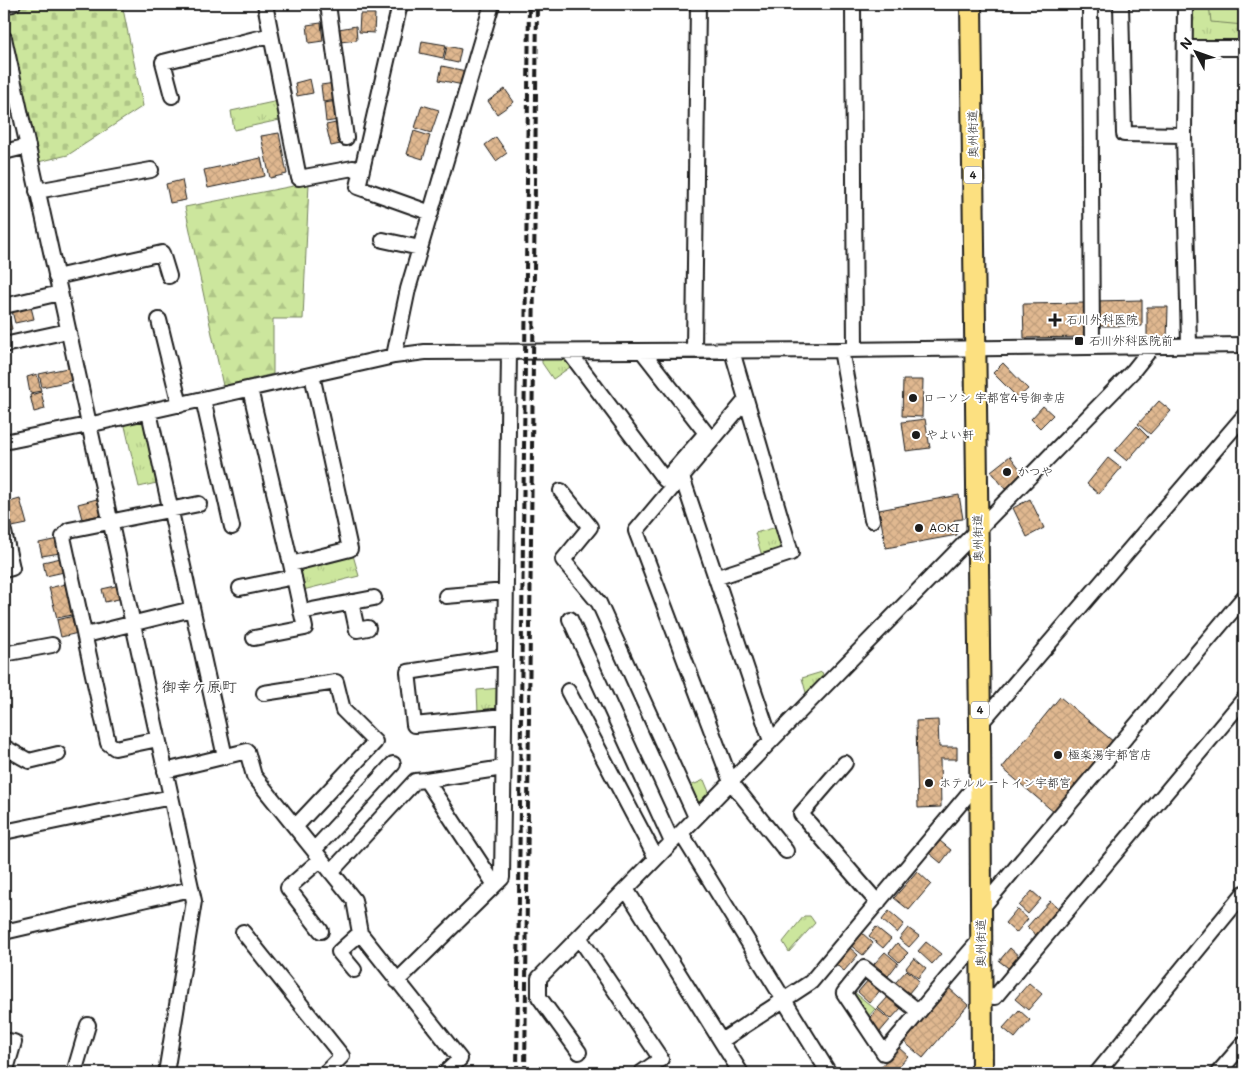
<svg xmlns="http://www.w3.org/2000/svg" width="1248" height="1077" font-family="Mali,'Klee One',sans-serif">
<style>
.forest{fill:url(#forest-firs);stroke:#74815c}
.cemetery{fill:url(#cemetery-stones);stroke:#74815c}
.park{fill:url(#park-tufts);stroke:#74815c}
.pitch{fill:#cce69d;stroke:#74815c}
.building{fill:url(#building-cross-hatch);stroke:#1c1c1c}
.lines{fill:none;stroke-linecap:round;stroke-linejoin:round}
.minor-casing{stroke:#1c1c1c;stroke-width:18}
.highway-casing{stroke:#1c1c1c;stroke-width:24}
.minor{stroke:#fff;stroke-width:14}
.highway{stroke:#fce080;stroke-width:20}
.rail{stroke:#1c1c1c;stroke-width:4;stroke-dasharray:8 4;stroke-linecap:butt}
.poi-dot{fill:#1c1c1c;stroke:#fff;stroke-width:2}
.labels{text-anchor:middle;stroke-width:4;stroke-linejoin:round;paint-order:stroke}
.shield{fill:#fff;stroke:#606060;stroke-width:1}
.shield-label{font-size:11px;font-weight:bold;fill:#1c1c1c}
.street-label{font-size:12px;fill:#1c1c1c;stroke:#fff}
.poi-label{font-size:12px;fill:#1c1c1c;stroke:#fff;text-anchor:start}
.quarter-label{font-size:15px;fill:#1c1c1c;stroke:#fff}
</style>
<defs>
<pattern id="forest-firs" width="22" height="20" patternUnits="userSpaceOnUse" patternTransform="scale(1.25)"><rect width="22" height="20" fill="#cce69d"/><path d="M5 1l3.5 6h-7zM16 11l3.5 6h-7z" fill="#afc587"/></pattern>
<pattern id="cemetery-stones" width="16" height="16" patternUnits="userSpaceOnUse" patternTransform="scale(1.25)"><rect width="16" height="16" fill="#cce69d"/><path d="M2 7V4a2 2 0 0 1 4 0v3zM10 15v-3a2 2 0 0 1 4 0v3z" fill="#afc587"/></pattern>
<pattern id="park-tufts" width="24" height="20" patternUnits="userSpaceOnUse" patternTransform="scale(1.25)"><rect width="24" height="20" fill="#cce69d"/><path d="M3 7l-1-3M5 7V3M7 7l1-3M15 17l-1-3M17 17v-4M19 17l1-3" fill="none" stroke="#afc587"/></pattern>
<pattern id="building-cross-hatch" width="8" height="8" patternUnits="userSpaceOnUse" patternTransform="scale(1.25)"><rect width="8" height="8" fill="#e0b890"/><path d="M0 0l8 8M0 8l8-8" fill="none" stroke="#c09e7c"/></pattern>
</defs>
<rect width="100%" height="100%" fill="#fff"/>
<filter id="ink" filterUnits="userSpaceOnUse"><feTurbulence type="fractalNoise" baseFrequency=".02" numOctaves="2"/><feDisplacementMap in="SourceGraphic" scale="10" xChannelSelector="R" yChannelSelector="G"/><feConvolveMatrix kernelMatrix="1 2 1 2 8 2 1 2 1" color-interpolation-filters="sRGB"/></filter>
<g filter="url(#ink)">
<!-- forest -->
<path class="forest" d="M309 183 303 319H273V374L223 386 185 207Z"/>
<!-- cemetery -->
<path class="cemetery" d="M37 4H122L143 106 68 155 38 162 5 17 15 8Z"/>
<!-- park -->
<path class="park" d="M1191 4H1244V40H1192Z
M278 101 284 119 234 130 231 111Z
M567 358 573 365 553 379 542 363V359Z
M148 417 161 482 139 487 124 422Z
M777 527 782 543 778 551 762 556 755 533Z
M353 555 359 576 303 590 298 572 301 568Z
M822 672 825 682 808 700 802 678Z
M501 688 497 710 478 713 477 690Z
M704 780 712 799 697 808 688 787Z
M804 916H810L815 923 789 952 783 942Z
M854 992 875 1009 867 1018 852 996Z"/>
<!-- pitch -->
<path class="pitch" d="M1209 4H1244V25L1211 22Z"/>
<!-- building -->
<path class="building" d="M360 14H375L374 33 359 32Z
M321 23 323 41 309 43 307 25Z
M356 26 357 40 340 42 339 29Z
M422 41 446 45 443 58 420 53Z
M447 46 461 49 458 63 444 60Z
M442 66 466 71 463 85 439 80Z
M310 79 313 93 297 96 295 83Z
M335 83 337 100 323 102 321 85Z
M505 89 514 102 497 114 488 101Z
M337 101 339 120 326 122 324 103Z
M422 105 439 110 431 133 415 128Z
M341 122 345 143 331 146 326 125Z
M414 131 430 136 423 159 407 154Z
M279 133 287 174 270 178 261 136Z
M496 137 507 153 496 161 485 145Z
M261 158 265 176 208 188 204 170Z
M182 180 186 200 170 203 166 184Z
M4 193 7 209H4Z
M1142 300V326H1094V301Z
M1086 303 1087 337 1024 338 1023 304Z
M31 307 34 319 15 323 12 311Z
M1147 307H1168L1167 340 1147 339Z
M8 314 12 329 4 331V315Z
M1003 363 1028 389 1018 398 993 373Z
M72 367 75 380 42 387 39 374Z
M37 374 41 391 30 393 27 377Z
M903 380H923L922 417 902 416Z
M41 392 45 409 34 412 30 395Z
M1159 401 1171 411 1150 434 1138 424Z
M1043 406 1053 415 1040 428 1031 419Z
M925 419 930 448 906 451 902 422Z
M1137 426 1148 437 1127 461 1115 451Z
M1010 456 1024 474 1005 489 991 471Z
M1108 458 1121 468 1099 494 1087 484Z
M959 495 963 519 954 520 957 535 886 548 879 510Z
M20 499 27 524 12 527 6 503Z
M97 499 101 515 82 519 78 504Z
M1030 499 1044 528 1027 537 1013 508Z
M58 539 60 553 42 556 39 543Z
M61 558 64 572 46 576 43 562Z
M65 584 72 615 57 618 49 588Z
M120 585 123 598 105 602 102 589Z
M74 616 78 633 61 637 57 620Z
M1060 697 1114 742 1055 813 1002 768Z
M938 720 939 747H957V759H940L941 807 918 808 916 721Z
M940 841 951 850 941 863 929 853Z
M917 871 931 884 909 910 894 898Z
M1032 891 1041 899 1028 914 1019 906Z
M1050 901 1061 910 1038 937 1027 927Z
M1017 909 1028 919 1016 933 1005 923Z
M889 911 904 924 897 933 882 920Z
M876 927 891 939 883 948 869 936Z
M908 928 919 936 909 947 899 939Z
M861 932 873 943 863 955 850 945Z
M926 942 941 954 932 964 918 951Z
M897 943 908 953 899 962 889 953Z
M848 946 858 955 844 971 834 963Z
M1010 948 1021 958 1011 970 999 961Z
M885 952 898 963 888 976 874 964Z
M914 958 926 968 918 978 906 968Z
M907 970 919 981 908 994 895 983Z
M869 979 881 989 870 1003 858 992Z
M1029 983 1042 994 1028 1010 1015 999Z
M949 988 968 1005 923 1058 903 1041Z
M889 996 902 1007 891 1019 878 1008Z
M877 1009 890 1020 879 1033 866 1022Z
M1019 1010 1030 1020 1015 1038 1003 1028Z
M898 1047 908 1056 893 1073H876Z"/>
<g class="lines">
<!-- minor casing -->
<g class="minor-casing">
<path id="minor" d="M265 4 299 178 353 168 361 173
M328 4 346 138
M400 4 358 187 431 213
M853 4 855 350
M1090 4 1092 346
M1121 4 1124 134 1184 135
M1185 4 1184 135 1189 345
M4 6 13 4
M4 38 194 901 166 1073
M1185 48H1244
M172 96 163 62 271 35
M4 152 28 146
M37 191 151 170
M383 240 420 248
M56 277 162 253 169 276
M4 306 60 293
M159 320 180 405
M4 345 68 331
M841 350 872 520
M694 351 698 4
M569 352 665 480 706 433 642 351
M394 356 408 289 492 4
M250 389 291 564
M203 399 232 527
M745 401 636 531 731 782 786 851
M149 412 225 757
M4 442 88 425 394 356 425 352 841 350 1244 345
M682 477 771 741
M561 491 590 527 563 560 599 603 696 817
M4 532 12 568 4 570
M718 577 791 553 732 351
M240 588 294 577
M446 596 506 591
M351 602 357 630 368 628
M301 612 374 598
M570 619 672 842
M86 635 192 609
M254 638 305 628 291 564 350 549 312 375
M4 654 52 645
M568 691 656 858
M264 693 336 682 343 710 375 742 295 827
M504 716 414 725 408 672 505 657
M980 724 1244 416
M158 739 115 748 108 743 63 537 69 530 199 504
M4 747 29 761 58 754
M845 763 801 814 878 903
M165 771 247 751 254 776 354 900 360 933 460 1059 445 1073
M426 780 503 768
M4 832 171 797
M681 833 829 1073
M314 850 393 764
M321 859 288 888 321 931
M331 872 415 781 426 780 495 885
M626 889 741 1073
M981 909 1244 597
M4 932 191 889
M243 932 342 1056 325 1073
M579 937 661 1059 641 1073
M354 970 339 952 360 933
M397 981 502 878 509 352
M981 995 995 997 1244 699
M919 1012 864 968 844 993 884 1053C917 1015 948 976 981 939
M4 1040 14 1042 5 1073
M721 1041 811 982 980 780
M579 1052 539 997V978L1133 371 1153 346
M74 1073 88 1025
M1097 1073 1244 893
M1218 1073 1244 1043"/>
</g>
<!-- highway casing -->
<g class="highway-casing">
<path id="highway" d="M971 4 980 724 982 1073"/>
</g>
<!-- minor -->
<use href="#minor" class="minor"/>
<!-- highway -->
<use href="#highway" class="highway"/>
<!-- rail -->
<path class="rail" d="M517 1073 529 4
M525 1073 537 4"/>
</g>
</g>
<!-- markers -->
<g class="poi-dot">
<path d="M1052.5 312.5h5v5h5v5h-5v5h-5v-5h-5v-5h5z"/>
<rect x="1074" y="336" width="10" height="10" rx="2.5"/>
<circle cx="913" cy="398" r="5"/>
<circle cx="916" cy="435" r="5"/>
<circle cx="1007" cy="472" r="5"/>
<circle cx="919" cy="528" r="5"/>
<circle cx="1058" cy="755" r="5"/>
<circle cx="929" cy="783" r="5"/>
</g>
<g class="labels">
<!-- shield labels -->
<g class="shield">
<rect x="964" y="166.5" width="18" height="17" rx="4"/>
<rect x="971" y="701.5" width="18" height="17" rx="4"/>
</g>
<g class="shield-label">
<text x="973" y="179">4</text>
<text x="980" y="714">4</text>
</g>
<!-- street labels -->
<g class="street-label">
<text transform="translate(973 134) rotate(-91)" y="4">奥州街道</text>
<text transform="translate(978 538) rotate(-91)" y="4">奥州街道</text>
<text transform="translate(981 943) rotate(-90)" y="4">奥州街道</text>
</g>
<!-- poi labels -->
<g class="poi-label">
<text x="1066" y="324">石川外科医院</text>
<text x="1089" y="345">石川外科医院前</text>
<text x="923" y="402">ローソン 宇都宮4号御幸店</text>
<text x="926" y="439">やよい軒</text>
<text x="1017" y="476">かつや</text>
<text x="929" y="532">AOKI</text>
<text x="1068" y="759">極楽湯宇都宮店</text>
<text x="939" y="787">ホテルルートイン宇都宮</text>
</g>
<!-- quarter labels -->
<g class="quarter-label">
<text x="199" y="692">御幸ケ原町</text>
</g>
</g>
<!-- margin -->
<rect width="1248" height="1077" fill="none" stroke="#fff" stroke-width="20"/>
<rect x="10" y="10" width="1228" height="1057" fill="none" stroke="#1c1c1c" stroke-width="2" filter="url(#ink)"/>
<!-- north arrow -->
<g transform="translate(1196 52) rotate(311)" stroke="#ffffff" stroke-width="4" paint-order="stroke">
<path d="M0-4L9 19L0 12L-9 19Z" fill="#1c1c1c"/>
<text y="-8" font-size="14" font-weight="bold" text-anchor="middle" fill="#1c1c1c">N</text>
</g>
</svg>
